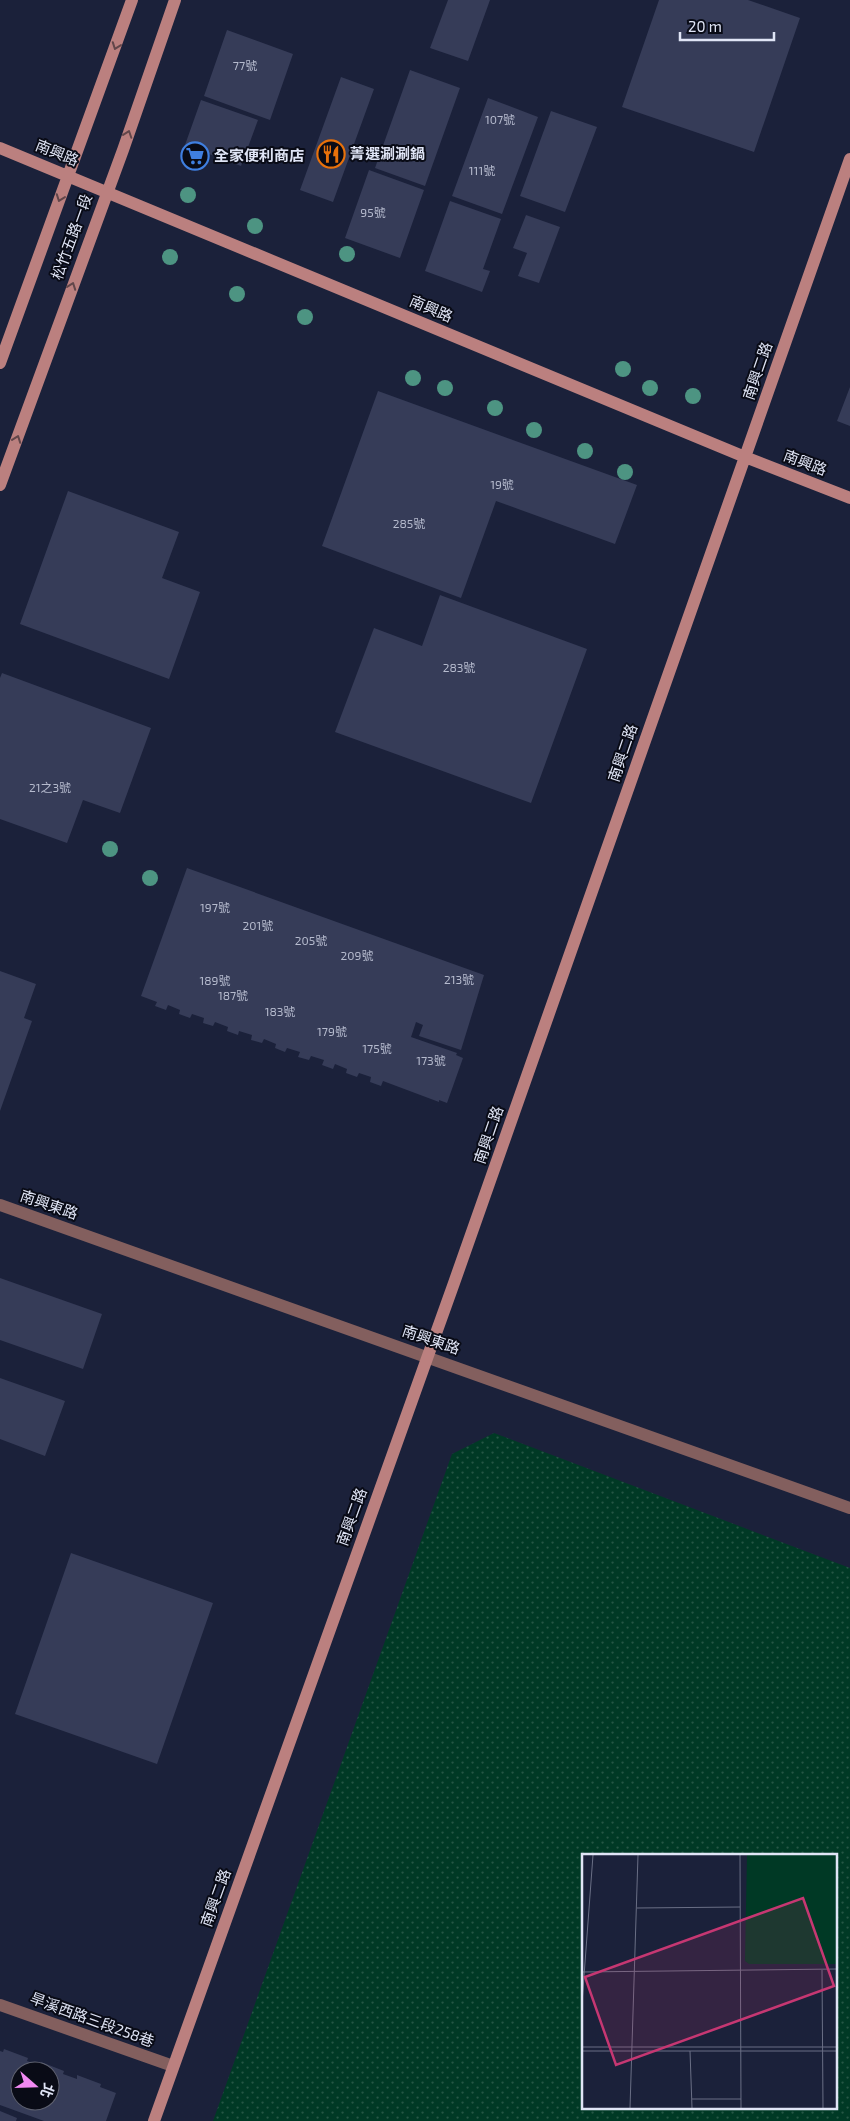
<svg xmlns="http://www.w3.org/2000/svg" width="850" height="2121" font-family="'Exo 2','Noto Sans TC',sans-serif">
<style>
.grass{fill:url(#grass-dots);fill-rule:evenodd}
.building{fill:#363c58;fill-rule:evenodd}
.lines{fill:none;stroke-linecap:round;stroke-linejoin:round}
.street{stroke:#835f5e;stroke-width:12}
.secondary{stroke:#bb807f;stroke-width:12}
.tree{fill:#4d9482}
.oneway{stroke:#62464a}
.labels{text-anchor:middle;stroke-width:4;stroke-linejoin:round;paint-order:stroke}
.number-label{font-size:12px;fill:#b6bbce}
.street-label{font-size:15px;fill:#e0e5f6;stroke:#090b16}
.poi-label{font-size:15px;font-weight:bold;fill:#e0e5f6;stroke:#090b16;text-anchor:start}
.inset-road{fill:none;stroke:#6a6f85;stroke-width:1}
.view{fill:#c63772;fill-opacity:0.15;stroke:#c63772;stroke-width:2.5}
.inset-edge{fill:none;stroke:#e0e5f6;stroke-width:2.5}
</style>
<defs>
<pattern id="grass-dots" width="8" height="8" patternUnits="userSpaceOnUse" patternTransform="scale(1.25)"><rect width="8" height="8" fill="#003925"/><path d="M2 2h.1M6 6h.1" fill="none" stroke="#255645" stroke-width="1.8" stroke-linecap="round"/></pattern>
</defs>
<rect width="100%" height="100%" fill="#1b213a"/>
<!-- grass -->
<path class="grass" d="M494 1433 850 1568V2121H213L452 1454ZM584 1855H836V2107H584Z"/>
<!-- building -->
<path class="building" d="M448 0H490L468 61 430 48Z
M659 0H748L800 18 754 152 622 107Z
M227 30 293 54 270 120 204 96Z
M410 70 460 88 425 186 375 168Z
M341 77 374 89 333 202 300 190Z
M488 98 538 117 502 214 452 196Z
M201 100 258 120 241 166 185 145Z
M551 111 597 127 565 212 520 196Z
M369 170 424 190 400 258 345 238Z
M450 201 501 219 483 269 490 271 482 292 425 271Z
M526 215 560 227 539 283 518 276 527 253 513 248Z
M850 387V426L837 421Z
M378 391 637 485 615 544 496 501 461 598 322 546Z
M68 491 179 532 162 578 200 592 169 679 20 624Z
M440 595 587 649 531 803 335 732 374 628 422 646Z
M2 673 151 728 120 813 83 800 67 843 0 819V678Z
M187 868 484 975 461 1050 419 1036 423 1025 416 1022 411 1037 457 1053 456 1055 463 1058 447 1103 439 1100V1102L383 1081 381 1086 370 1082 371 1077 359 1073 357 1077 346 1073 347 1069 335 1064 333 1069 322 1065 324 1060 311 1056 309 1060 298 1057 300 1052 287 1048 285 1052 275 1048 276 1044 264 1039 262 1043 251 1040 252 1035 239 1031 238 1035 227 1031 228 1027 215 1022 213 1026 203 1023 204 1018 192 1014 190 1018 179 1014 180 1010 168 1005 166 1010 155 1006 157 1002 141 996Z
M0 971 36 984 24 1018 32 1021 0 1111Z
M0 1278 102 1314 83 1369 0 1340Z
M0 1378 65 1401 45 1456 0 1439Z
M71 1553 213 1603 157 1764 15 1714Z
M4 2049 28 2058 27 2061 40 2066 41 2062 64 2071 63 2074 77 2079V2075L101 2084 100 2087 116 2093 106 2121H44L0 2105V2051L3 2052ZM20 2071H50V2101H20Z
M0 2111 17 2118 16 2121H0Z"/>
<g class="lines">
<!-- street -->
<path class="street" d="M0 1205 850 1508
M0 2005 173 2066"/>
<!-- secondary -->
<path class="secondary" d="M0 148 745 457 850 498
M0 363 132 0
M0 485 123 150 175 0
M154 2121 454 1283 850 159"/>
</g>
<!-- trees -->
<g class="tree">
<circle cx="188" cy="195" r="8"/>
<circle cx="255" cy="226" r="8"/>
<circle cx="347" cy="254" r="8"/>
<circle cx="170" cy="257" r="8"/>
<circle cx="237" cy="294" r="8"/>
<circle cx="305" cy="317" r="8"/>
<circle cx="623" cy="369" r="8"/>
<circle cx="413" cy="378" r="8"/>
<circle cx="445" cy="388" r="8"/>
<circle cx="650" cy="388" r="8"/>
<circle cx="693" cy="396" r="8"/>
<circle cx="495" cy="408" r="8"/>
<circle cx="534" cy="430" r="8"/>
<circle cx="585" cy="451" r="8"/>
<circle cx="625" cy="472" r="8"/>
<circle cx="110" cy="849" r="8"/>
<circle cx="150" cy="878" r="8"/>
</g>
<!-- one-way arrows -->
<defs><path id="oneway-chevron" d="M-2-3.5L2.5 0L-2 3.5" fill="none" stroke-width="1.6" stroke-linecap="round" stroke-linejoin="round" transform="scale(1.25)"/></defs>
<g class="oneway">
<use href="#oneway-chevron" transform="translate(116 46) rotate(110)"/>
<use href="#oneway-chevron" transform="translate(128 134) rotate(-71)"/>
<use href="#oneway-chevron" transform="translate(60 198) rotate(110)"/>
<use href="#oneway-chevron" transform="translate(72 286) rotate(-70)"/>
<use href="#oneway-chevron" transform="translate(17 439) rotate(-70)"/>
</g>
<!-- icons -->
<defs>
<g id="restaurant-ring" transform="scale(1.4375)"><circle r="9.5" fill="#090b16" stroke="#e8710a" stroke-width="1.5"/><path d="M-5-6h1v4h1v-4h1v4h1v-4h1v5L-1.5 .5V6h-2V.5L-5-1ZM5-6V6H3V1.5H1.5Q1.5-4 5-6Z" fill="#e8710a"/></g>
<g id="supermarket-ring" transform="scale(1.4375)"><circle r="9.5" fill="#090b16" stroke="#3f7fe0" stroke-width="1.5"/><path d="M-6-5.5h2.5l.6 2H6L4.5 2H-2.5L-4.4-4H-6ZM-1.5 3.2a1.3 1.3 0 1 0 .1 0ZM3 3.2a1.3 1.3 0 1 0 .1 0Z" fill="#3f7fe0"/></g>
</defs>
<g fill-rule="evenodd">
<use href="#restaurant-ring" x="331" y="154"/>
<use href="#supermarket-ring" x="195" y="156"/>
</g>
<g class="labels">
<!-- number labels -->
<g class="number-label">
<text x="245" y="70">77號</text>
<text x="500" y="124">107號</text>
<text x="482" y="175">111號</text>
<text x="373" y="217">95號</text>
<text x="502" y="489">19號</text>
<text x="409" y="528">285號</text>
<text x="459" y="672">283號</text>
<text x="50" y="792">21之3號</text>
<text x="215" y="912">197號</text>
<text x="258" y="930">201號</text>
<text x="311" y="945">205號</text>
<text x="357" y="960">209號</text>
<text x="459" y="984">213號</text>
<text x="215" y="985">189號</text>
<text x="233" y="1000">187號</text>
<text x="280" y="1016">183號</text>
<text x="332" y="1036">179號</text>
<text x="377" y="1053">175號</text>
<text x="431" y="1065">173號</text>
</g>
<!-- street labels -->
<g class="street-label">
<text transform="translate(57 153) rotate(22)" y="5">南興路</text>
<text transform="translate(72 237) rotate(-70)" y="5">松竹五路一段</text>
<text transform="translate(431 309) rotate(23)" y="5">南興路</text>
<text transform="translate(758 371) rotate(-71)" y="5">南興二路</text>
<text transform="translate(805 463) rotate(21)" y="5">南興路</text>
<text transform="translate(623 753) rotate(-71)" y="5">南興二路</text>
<text transform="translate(489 1135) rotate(-71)" y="5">南興二路</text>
<text transform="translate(49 1205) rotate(19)" y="5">南興東路</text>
<text transform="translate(431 1340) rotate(19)" y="5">南興東路</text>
<text transform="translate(352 1517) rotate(-70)" y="5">南興二路</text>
<text transform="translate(216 1898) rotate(-70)" y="5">南興二路</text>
<text transform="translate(92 2020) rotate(20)" y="5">旱溪西路三段258巷</text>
</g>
<!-- poi labels -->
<g class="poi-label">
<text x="350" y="159">菁選涮涮鍋</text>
<text x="214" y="161">全家便利商店</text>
</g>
</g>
<!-- overview -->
<g transform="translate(582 1854)">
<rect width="255" height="255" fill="#1b213a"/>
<path d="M165 1H255V110H167L163 107Z" fill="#003925"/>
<path class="inset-road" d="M158 1 159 254M55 54 158 53M240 116 241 254M0 118 255 115M0 149 11 1M0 193H255M0 197H255M108 197 110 254M110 245H159M48 254 56 1"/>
<path class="view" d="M221 44 252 132 34 211 3 123Z"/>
<rect width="255" height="255" class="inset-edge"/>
</g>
<!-- north arrow -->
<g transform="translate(35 2086) rotate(110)"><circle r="24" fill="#090b16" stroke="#5f6270"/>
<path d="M0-4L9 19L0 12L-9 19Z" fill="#f28af3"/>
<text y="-8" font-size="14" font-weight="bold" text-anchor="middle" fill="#e0e5f6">北</text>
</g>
<!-- scale -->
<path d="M680 32v8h94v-8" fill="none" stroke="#e0e5f6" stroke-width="2.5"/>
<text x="688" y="32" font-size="15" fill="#e0e5f6" stroke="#090b16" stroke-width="4" paint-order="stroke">20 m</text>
</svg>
